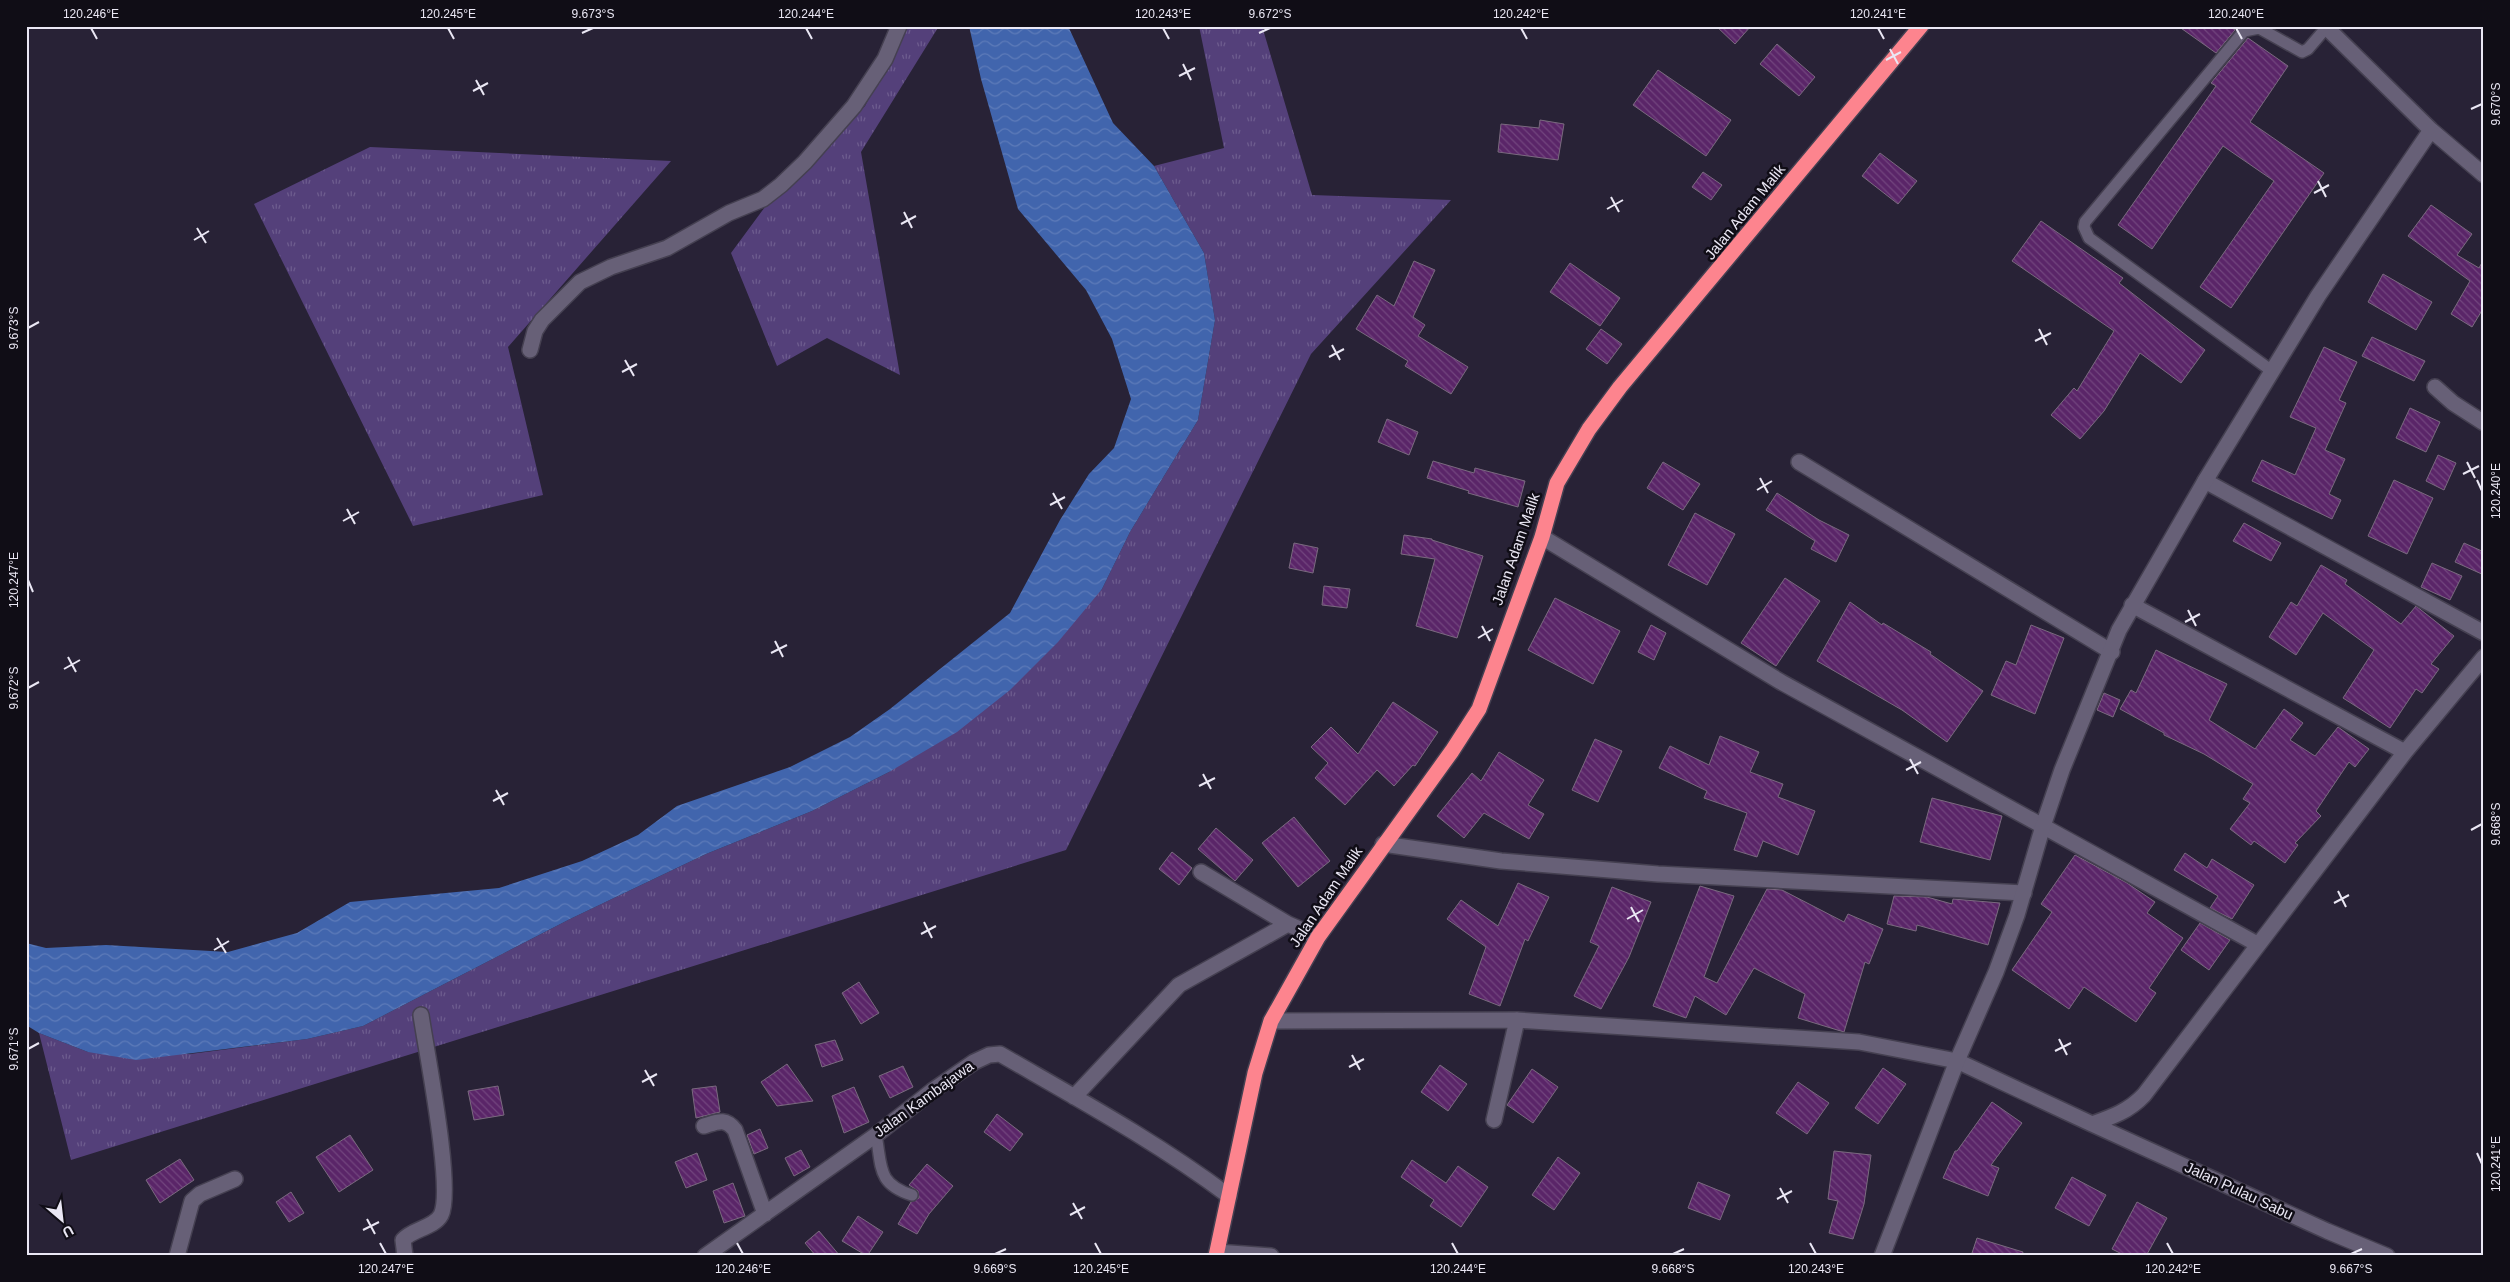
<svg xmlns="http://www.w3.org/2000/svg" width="2510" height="1282" font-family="Arial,sans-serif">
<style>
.grass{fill:url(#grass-tufts)}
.water{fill:url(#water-waves)}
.building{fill:url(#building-back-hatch);stroke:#7a6a7f}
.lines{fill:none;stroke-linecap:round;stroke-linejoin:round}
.lane-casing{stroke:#454051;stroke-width:14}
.street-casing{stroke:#454051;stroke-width:18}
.secondary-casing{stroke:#454051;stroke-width:18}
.highway-casing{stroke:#454051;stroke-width:18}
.lane{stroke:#676077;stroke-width:11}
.street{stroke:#676077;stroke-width:15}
.secondary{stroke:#676077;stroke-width:15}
.highway{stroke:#fd848e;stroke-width:15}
.ticks{fill:none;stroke:#eae7f4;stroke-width:2}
.labels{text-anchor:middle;stroke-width:5;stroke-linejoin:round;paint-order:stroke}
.street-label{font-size:15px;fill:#eae7f4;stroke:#100d16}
.neatline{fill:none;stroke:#eae7f4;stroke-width:2}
.ticks-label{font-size:12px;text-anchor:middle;fill:#eae7f4}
</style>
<defs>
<pattern id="grass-tufts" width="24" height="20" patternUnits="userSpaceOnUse" patternTransform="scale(1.25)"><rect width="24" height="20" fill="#54407a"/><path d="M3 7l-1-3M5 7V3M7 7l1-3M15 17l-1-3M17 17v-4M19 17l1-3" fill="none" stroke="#6d5c8e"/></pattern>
<pattern id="water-waves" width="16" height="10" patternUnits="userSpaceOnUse" patternTransform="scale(1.25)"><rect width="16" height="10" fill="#4165ad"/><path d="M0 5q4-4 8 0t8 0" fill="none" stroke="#5d7bb9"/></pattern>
<pattern id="building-back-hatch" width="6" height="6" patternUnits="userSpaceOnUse" patternTransform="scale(1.25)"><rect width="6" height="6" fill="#5a2568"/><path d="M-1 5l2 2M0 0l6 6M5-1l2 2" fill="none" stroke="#72457e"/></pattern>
</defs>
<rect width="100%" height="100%" fill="#282236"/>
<!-- grass -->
<path class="grass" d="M905 26H939L861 152 900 375 827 338 777 366 731 253 765 207 865 106Z
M1199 26H1262L1312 195 1451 200 1311 354 1066 850 71 1160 39 1033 88 1052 190 1054 307 1039 363 1026 570 919 706 854 812 811 889 772 1102 589 1130 532 1198 420 1215 320 1204 253 1154 166 1224 148Z
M370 147 671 161 508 347 543 495 413 526 254 204Z"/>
<!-- water -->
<path class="water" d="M969 26H1068L1113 123 1154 166 1204 253 1215 320 1198 420 1130 532 1102 589 1058 642 1010 690 957 732 889 772 812 811 706 854 570 919 363 1026 307 1039 136 1060 88 1052 39 1033 26 1025V943L46 948 106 945 228 952 297 933 350 902 499 888 582 861 638 835 677 806 790 767 850 737 890 709 1010 613 1060 520 1089 474 1114 448 1131 399 1112 339 1086 290 1018 209 981 79Z"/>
<!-- building -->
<path class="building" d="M1716 26H1751L1735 44Z
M2178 26H2230L2235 30 2216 53Z
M2248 38 2288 66 2250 122 2324 173 2231 308 2200 287 2274 181 2223 146 2152 249 2118 225 2216 86 2211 83Z
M1777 44 1815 77 1799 96 1760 64Z
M1658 70 1731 120 1706 156 1633 105Z
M1540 120 1564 124 1558 160 1498 152 1501 124 1539 128Z
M1880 153 1917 181 1898 204 1862 176Z
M1703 172 1722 185 1711 200 1692 187Z
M2431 205 2472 234 2457 255 2479 268 2484 259V307L2472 327 2451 314 2470 281 2408 236Z
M2041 221 2123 278 2119 283 2205 350 2181 383 2140 353 2104 411 2080 439 2051 415 2074 388 2077 391 2114 331 2012 261Z
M1414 261 1435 270 1413 317 1425 325 1418 336 1468 367 1451 394 1405 366 1408 361 1356 329 1377 295 1394 306Z
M1570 263 1620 298 1600 326 1550 292Z
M2383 274 2432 302 2416 330 2368 302Z
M1601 329 1622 344 1607 364 1586 349Z
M2372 337 2425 361 2414 381 2362 356Z
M2324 347 2357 362 2339 400 2346 403 2325 450 2345 459 2329 494 2341 500 2332 519 2252 481 2262 460 2295 475 2316 428 2290 417Z
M2410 408 2440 422 2426 452 2396 438Z
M1387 419 1418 432 1409 455 1378 442Z
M2438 455 2456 463 2444 490 2426 481Z
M1433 461 1474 473 1475 468 1525 481 1518 507 1468 493 1469 491 1427 478Z
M1663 462 1700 484 1683 510 1647 488Z
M2394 480 2433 498 2407 554 2368 536Z
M1777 493 1819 520 1849 535 1836 562 1811 549 1815 541 1766 510Z
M1695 513 1735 534 1707 585 1668 565Z
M2244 523 2281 543 2271 561 2233 541Z
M1404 535 1432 539V540L1483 556 1457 638 1416 626 1435 559 1401 554Z
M1294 543 1318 548 1313 573 1289 568Z
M2464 543 2484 552V575L2455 562Z
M2432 563 2462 576 2450 600 2421 587Z
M2321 565 2347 580 2345 584 2401 624 2416 606 2454 636 2431 664 2439 669 2422 693 2416 689 2390 728 2343 698 2374 650 2323 613 2296 655 2269 637 2291 602 2297 606Z
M1785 578 1820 601 1776 666 1741 643Z
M1324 586 1350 589 1347 608 1322 605Z
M1555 598 1620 631 1593 684 1528 650Z
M1850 602 1882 625 1883 623 1931 652 1930 654 1983 691 1947 742 1902 710 1817 661Z
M1651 625 1666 633 1654 660 1638 652Z
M2031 625 2064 638 2035 714 1991 695 2006 661 2016 665Z
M2156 650 2227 684 2209 720 2255 749 2284 709 2303 723 2290 740 2315 756 2338 727 2369 749 2355 767 2349 762 2316 811 2321 816 2295 843 2298 845 2285 863 2254 841 2251 845 2230 829 2250 803 2243 799 2253 784 2204 754 2164 735V733L2120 709 2131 690 2136 693Z
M2104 693 2120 700 2113 717 2097 710Z
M1393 702 1438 732 1415 766 1413 765 1394 786 1377 770 1345 805 1315 778 1328 763 1311 747 1331 727 1358 754Z
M1720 736 1759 752 1750 772 1783 784 1778 797 1815 811 1798 855 1763 841 1757 857 1734 850 1747 813 1704 798 1707 791 1659 768 1670 746 1709 765Z
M1595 739 1622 751 1598 802 1572 790Z
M1499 752 1544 780 1528 805 1544 814 1529 839 1484 813 1464 838 1437 816 1472 773 1481 781Z
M1932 798 2002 816 1990 860 1920 842Z
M1294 817 1330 861 1298 887 1262 843Z
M1216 828 1253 860 1235 881 1198 849Z
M1172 852 1192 868 1179 885 1159 869Z
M2185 853 2207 868 2212 859 2254 885 2232 919 2210 908 2218 896 2174 870Z
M2075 855 2127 883 2155 902 2147 913 2183 938 2149 988 2156 993 2136 1022 2084 987 2069 1009 2012 970 2052 912 2041 904Z
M1518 883 1549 897 1528 941 1525 939 1500 1006 1469 994 1486 947 1447 919 1461 900 1498 926Z
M1700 886 1734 896 1704 977 1717 983 1767 889 1782 890 1844 922 1848 914 1883 929 1869 964 1865 962 1844 1032 1798 1018 1805 994 1754 968 1726 1015 1695 996 1686 1018 1653 1006Z
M1612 887 1651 902 1629 957 1601 1009 1574 996 1599 946 1590 942Z
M1894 896 1927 897 1952 904 1953 899 2000 903 1988 945 1917 925 1916 931 1887 924Z
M2200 923 2230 940 2209 970 2181 950Z
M859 982 879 1013 861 1024 842 993Z
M835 1040 843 1060 822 1067 815 1045Z
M787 1064 813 1101 777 1106 761 1082Z
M1440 1065 1467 1084 1448 1111 1421 1092Z
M903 1066 913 1087 890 1098 879 1076Z
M1883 1068 1906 1084 1878 1124 1855 1108Z
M1532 1069 1558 1087 1533 1123 1507 1105Z
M1798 1082 1829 1103 1807 1134 1776 1113Z
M498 1086 504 1115 474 1120 468 1091Z
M716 1086 720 1112 696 1118 692 1089Z
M854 1087 869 1122 844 1133 832 1096Z
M1992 1102 2022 1123 1991 1165 1999 1168 1988 1196 1943 1178 1955 1151H1957Z
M997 1114 1023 1134 1010 1151 984 1132Z
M760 1129 768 1148 754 1154 747 1135Z
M350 1135 373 1170 339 1192 316 1157Z
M801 1150 810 1167 794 1176 785 1158Z
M1834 1151 1871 1155 1864 1204 1853 1239 1829 1233 1838 1201 1828 1199Z
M697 1153 707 1180 686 1188 675 1162Z
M1558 1157 1580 1173 1554 1210 1532 1195Z
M180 1159 194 1180 160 1203 146 1180Z
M1412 1160 1446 1183 1458 1166 1488 1187 1461 1227 1430 1206 1434 1200 1401 1177Z
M927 1164 953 1186 929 1214 917 1234 898 1224 911 1202 919 1198 918 1191 909 1185Z
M2072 1177 2106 1195 2089 1226 2055 1208Z
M1698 1182 1730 1195 1720 1220 1688 1208Z
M733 1183 745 1216 724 1223 713 1191Z
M291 1192 304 1213 289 1222 276 1202Z
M2137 1202 2167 1218 2146 1256H2126L2112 1249Z
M858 1216 883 1232 867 1256 842 1241Z
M819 1231 840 1256H816L805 1243Z
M1977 1238 2023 1252 2022 1256H1971Z"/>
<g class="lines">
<!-- lane casing -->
<g class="lane-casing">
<path id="lane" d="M2272 371 2089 238 2084 227 2085 222 2244 31 2259 28 2302 52 2308 49 2326 28
M876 1135C882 1167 877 1184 912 1195"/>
</g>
<!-- street casing -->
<g class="street-casing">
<path id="street" d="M530 350 535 331 542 320 580 282 611 267 667 248 729 213 763 199 781 185 805 162 854 106 885 59 899 26
M2435 387 2453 403 2484 423
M1799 462 2112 652
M2205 481 2484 633
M1542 537 1781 682 2257 944
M2132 605 2405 752
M1383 844 1501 861 1658 874 2024 893
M1201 872 1288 924
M1271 1021 1517 1020 1859 1042 1957 1061 2092 1124C2112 1117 2129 1111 2144 1095L2405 752 2484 657
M1074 1097 1179 985 1288 924 1318 937
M1494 1120 1517 1020
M2092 1124 2327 1231 2387 1256
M704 1126C717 1122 725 1117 735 1130L765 1214
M1217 1252 1271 1256
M177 1256 192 1201 200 1194 235 1179
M405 1256 403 1240C412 1229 434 1228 441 1215 454 1189 426 1050 421 1015
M705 1256 876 1135 932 1091 974 1062 989 1055 1000 1054C1078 1099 1157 1142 1229 1196"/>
</g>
<!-- secondary casing -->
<g class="secondary-casing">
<path id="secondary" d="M2325 26 2431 130 2484 175
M1882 1256 1957 1061 1996 972 2017 915 2043 826 2062 770 2119 630 2205 481 2318 296 2431 130"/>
</g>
<!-- highway casing -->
<g class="highway-casing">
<path id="highway" d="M1216 1256 1255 1073 1271 1021 1318 937 1452 751 1479 709 1542 537 1557 483 1589 429 1620 387 1921 26"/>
</g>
<!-- lane -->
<use href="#lane" class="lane"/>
<!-- street -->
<use href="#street" class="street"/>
<!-- secondary -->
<use href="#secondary" class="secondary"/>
<!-- highway -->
<use href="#highway" class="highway"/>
</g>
<!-- ticks -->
<path class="ticks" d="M91 28 97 39M448 28 454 39M806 28 812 39M1163 28 1169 39M1521 28 1527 39M1878 28 1884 39M2236 28 2242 39M582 33 593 28M1259 33 1270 28M1890 49 1898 64M1886 60 1901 52M1183 64 1191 80M1179 76 1195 68M476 80 484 95M473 91 488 83M2471 109 2482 104M2318 181 2326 197M2314 193 2329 185M1611 197 1619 212M1607 209 1623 200M904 212 912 228M901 224 916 216M197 228 206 243M194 240 209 231M28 328 39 322M2039 329 2047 345M2035 341 2051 333M1332 345 1340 360M1329 357 1344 349M625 360 634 376M622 372 637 364M2467 462 2475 478M2463 474 2479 466M1760 478 1768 493M2477 480 2482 491M1757 490 1772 481M1053 493 1062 509M1050 505 1065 497M347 509 355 524M343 521 359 512M28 580 33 592M2188 610 2196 626M2185 622 2200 614M1482 626 1490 641M1478 638 1493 629M775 641 783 657M771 653 787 645M68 657 76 672M64 669 80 660M28 688 39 682M1910 759 1918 774M1906 770 1921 762M1203 774 1211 789M1199 786 1215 778M496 790 504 805M493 801 508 793M2471 830 2482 824M2338 891 2346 907M2334 903 2349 895M1631 907 1639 922M1627 919 1643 910M924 922 932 938M921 934 936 926M217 938 226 953M214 950 229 941M2059 1039 2067 1055M28 1049 39 1043M2055 1051 2071 1043M1352 1055 1360 1070M1349 1067 1364 1059M645 1070 654 1086M642 1082 657 1074M2477 1153 2482 1164M1780 1188 1788 1203M1777 1199 1792 1191M1073 1203 1082 1219M1070 1215 1085 1207M367 1219 375 1234M363 1230 379 1222M380 1243 386 1254M737 1243 743 1254M1095 1243 1101 1254M1452 1243 1458 1254M1810 1243 1816 1254M2167 1243 2173 1254M995 1254 1006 1249M1673 1254 1684 1249M2351 1254 2362 1249"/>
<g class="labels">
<!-- street labels -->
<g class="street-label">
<text transform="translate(1745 212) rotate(-51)" y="5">Jalan Adam Malik</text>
<text transform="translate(1516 549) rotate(-71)" y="5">Jalan Adam Malik</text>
<text transform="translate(1326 897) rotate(-56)" y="5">Jalan Adam Malik</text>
<text transform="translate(924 1099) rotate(-36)" y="5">Jalan Kambajawa</text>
<text transform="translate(2239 1191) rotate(25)" y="5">Jalan Pulau Sabu</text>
</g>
</g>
<!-- border -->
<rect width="2510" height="1282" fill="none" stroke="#100d16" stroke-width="55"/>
<!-- north arrow -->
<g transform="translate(62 1220) rotate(152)" stroke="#100d16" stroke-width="4" paint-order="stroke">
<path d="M0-4L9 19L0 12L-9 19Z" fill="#eae7f4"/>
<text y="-8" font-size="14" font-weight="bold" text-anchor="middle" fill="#eae7f4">U</text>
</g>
<rect x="28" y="28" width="2454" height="1226" class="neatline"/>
<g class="ticks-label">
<text x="91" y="18">120.246°E</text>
<text x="448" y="18">120.245°E</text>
<text x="593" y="18">9.673°S</text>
<text x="806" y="18">120.244°E</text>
<text x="1163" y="18">120.243°E</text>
<text x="1270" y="18">9.672°S</text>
<text x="1521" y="18">120.242°E</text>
<text x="1878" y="18">120.241°E</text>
<text x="2236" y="18">120.240°E</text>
<text transform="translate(2496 104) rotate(-90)" y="4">9.670°S</text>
<text transform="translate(14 328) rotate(-90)" y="4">9.673°S</text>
<text transform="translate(2496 491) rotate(-90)" y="4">120.240°E</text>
<text transform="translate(14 580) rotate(-90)" y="4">120.247°E</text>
<text transform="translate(14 688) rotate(-90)" y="4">9.672°S</text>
<text transform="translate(2496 824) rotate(-90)" y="4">9.668°S</text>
<text transform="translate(14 1049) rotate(-90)" y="4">9.671°S</text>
<text transform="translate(2496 1164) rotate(-90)" y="4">120.241°E</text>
<text x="386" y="1273">120.247°E</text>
<text x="743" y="1273">120.246°E</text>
<text x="995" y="1273">9.669°S</text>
<text x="1101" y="1273">120.245°E</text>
<text x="1458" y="1273">120.244°E</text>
<text x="1673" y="1273">9.668°S</text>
<text x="1816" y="1273">120.243°E</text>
<text x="2173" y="1273">120.242°E</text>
<text x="2351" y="1273">9.667°S</text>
</g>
</svg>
